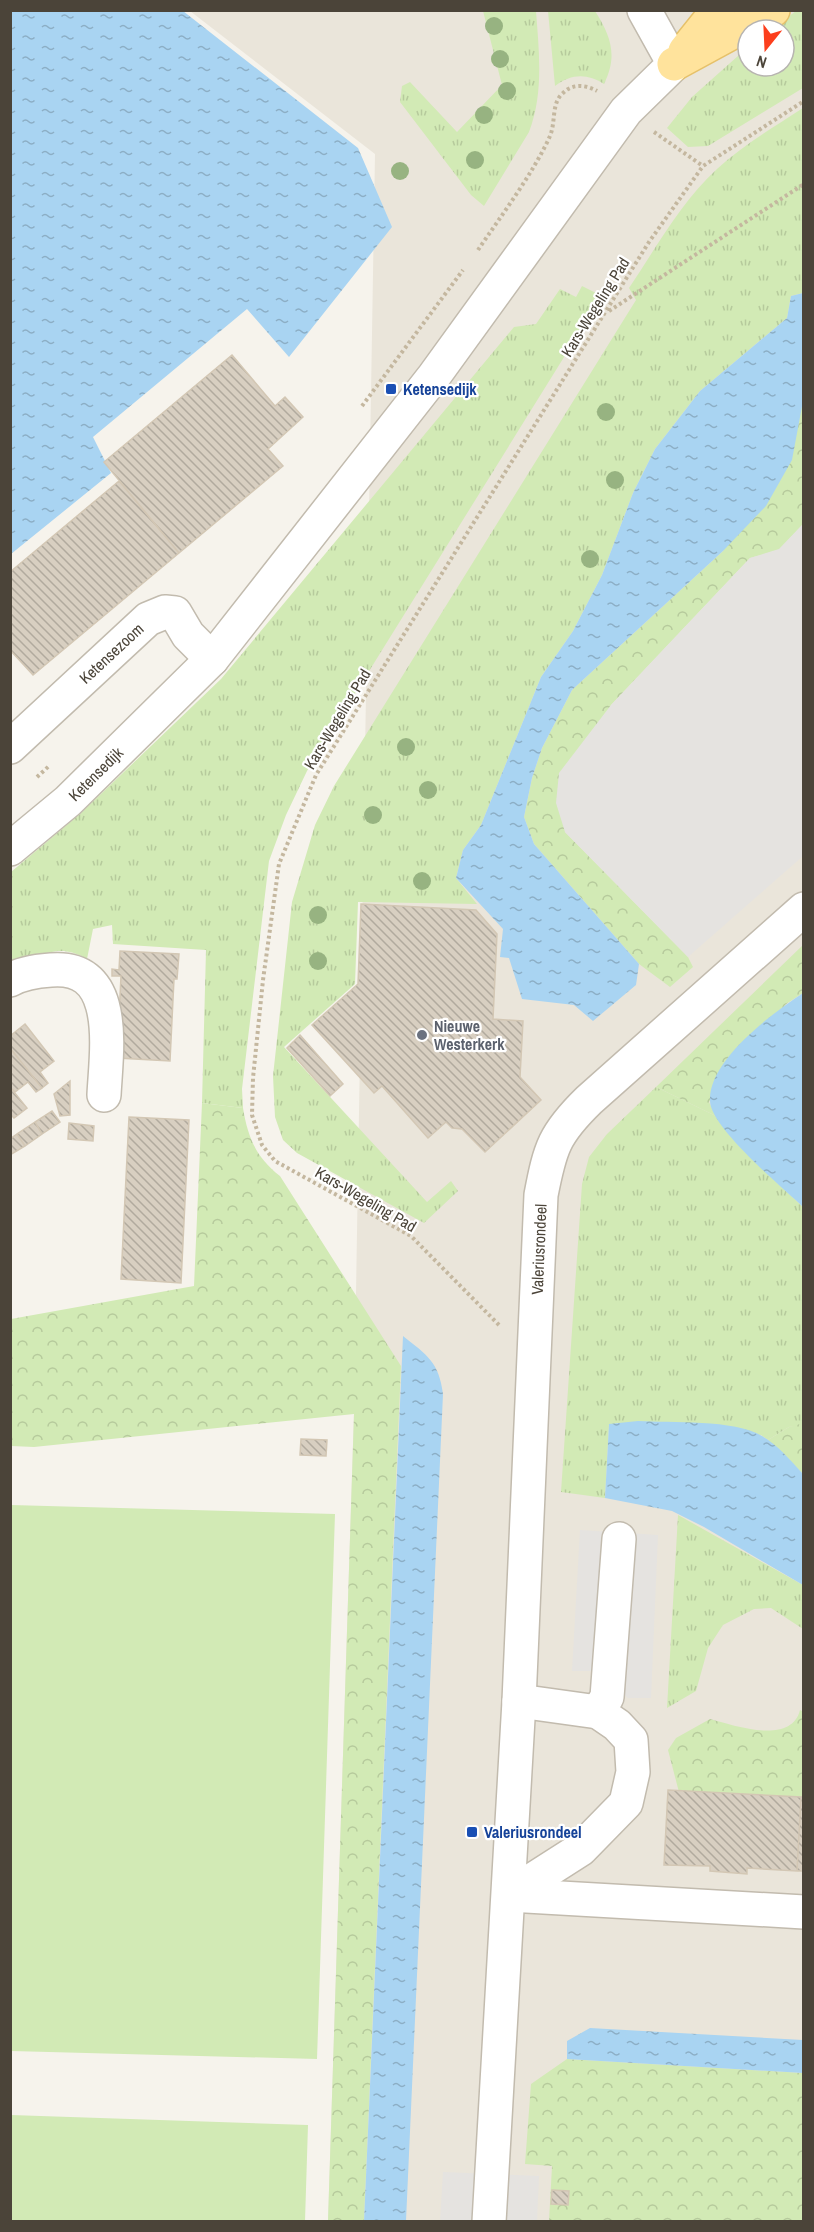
<svg xmlns="http://www.w3.org/2000/svg" width="814" height="2232" font-family="'Archivo Narrow',sans-serif">
<style>
.residential{fill:#eae5da;fill-rule:evenodd}
.grass{fill:url(#grass-tufts)}
.forest{fill:url(#forest-crowns)}
.pitch{fill:#d2eab5}
.parking{fill:#e5e3e0}
.water{fill:url(#water-ripples)}
.building{fill:url(#building-back-hatch);stroke:#d3c7b4;stroke-width:1.5}
.lines{fill:none;stroke-linecap:round;stroke-linejoin:round}
.minor-casing{stroke:#c2bbae;stroke-width:36}
.major-casing{stroke:#e6c16a;stroke-width:36}
.path{stroke:#c4b79f;stroke-width:4;stroke-dasharray:3 3;stroke-linecap:butt}
.minor{stroke:#fff;stroke-width:33}
.major{stroke:#ffe39c;stroke-width:33}
.tree{fill:#97b381}
.transit-dot{fill:#1a4fb4;stroke:#fff;stroke-width:2}
.worship-dot{fill:#6b7280;stroke:#fff;stroke-width:2}
.labels{text-anchor:middle;stroke-width:4.5;stroke-linejoin:round;paint-order:stroke}
.street-label{font-size:16px;fill:#4b4439;stroke:#fff}
.transit-label{font-size:16px;font-weight:bold;fill:#164399;stroke:#fff;text-anchor:start}
.worship-label{font-size:16px;font-weight:bold;fill:#5b616d;stroke:#fff;text-anchor:start}
</style>
<defs>
<pattern id="grass-tufts" width="24" height="20" patternUnits="userSpaceOnUse" patternTransform="scale(1.5)"><rect width="24" height="20" fill="#d2eab5"/><path d="M3 7l-1-3M5 7V3M7 7l1-3M15 17l-1-3M17 17v-4M19 17l1-3" fill="none" stroke="#b6ca9c"/></pattern>
<pattern id="forest-crowns" width="20" height="18" patternUnits="userSpaceOnUse" patternTransform="scale(1.5)"><rect width="20" height="18" fill="#d2eab5"/><path d="M2 6a3 3 0 1 1 6 0M12 15a3 3 0 1 1 6 0" fill="none" stroke="#b6ca9c"/></pattern>
<pattern id="water-ripples" width="26" height="14" patternUnits="userSpaceOnUse" patternTransform="scale(1.5)"><rect width="26" height="14" fill="#a9d4f2"/><path d="M2 4q2-2 4 0t4 0M15 11q2-2 4 0t4 0" fill="none" stroke="#8caec5"/></pattern>
<pattern id="building-back-hatch" width="6" height="6" patternUnits="userSpaceOnUse" patternTransform="scale(1.5)"><rect width="6" height="6" fill="#d8cfc1"/><path d="M-1 5l2 2M0 0l6 6M5-1l2 2" fill="none" stroke="#b1aa9e"/></pattern>
</defs>
<rect width="100%" height="100%" fill="#f6f3ec"/>
<!-- residential -->
<path class="residential" d="M190 11H803V2221H328L354 1413 375 154ZM748 30H784V66H748Z"/>
<!-- grass -->
<path class="grass" d="M483 11H536C539 51 544 93 529 132L484 206 471 195 400 102 402 86 410 82 457 132 502 85Z
M548 11H595C611 36 618 56 604 84 587 73 571 74 555 86Z
M796 11H803V88L708 146 688 147 667 128 692 97 748 47V66H784V30H770Z
M803 108V293L791 296 787 318 700 391 655 449 633 493 602 575 573 631 541 677 481 825 463 850 456 878 477 904 358 902 355 984 284 1047 427 1202 451 1181 458 1191 424 1223 297 1153 283 1140 275 1117 273 1076 292 902 315 825 334 786 636 300 629 288C656 248 681 202 717 169 743 145 774 127 803 108Z
M582 286 602 296 307 771 286 815 269 861 242 1089 243 1108 202 1103 206 950 113 944 112 925 93 929 87 959C55 941 40 957 11 972V872L81 813 221 679 514 327 536 324 560 289 576 297Z
M656 1087 716 1116 753 1160 803 1207V1425L789 1427 768 1440 761 1435 609 1424 605 1498 561 1492 582 1184 589 1157 607 1134Z
M678 1515 803 1585V1629L771 1608 754 1609 723 1625 708 1648 696 1691 667 1708Z"/>
<!-- forest -->
<path class="forest" d="M803 401V524L779 550 750 558 611 705 565 832 688 957 693 967 670 987 639 964 534 844 524 817 532 778 542 748 572 690 723 551Z
M803 945V993L786 1004 709 1102 716 1116 656 1087Z
M202 1103 243 1108C248 1138 256 1157 280 1176L401 1366 364 2221H328L354 1414 34 1447 11 1446V1319L194 1286Z
M800 1424 803 1425V1474L768 1440 789 1427Z
M800 1710 804 1712 803 1803 680 1796 668 1750 676 1738 710 1719C733 1725 791 1746 800 1710Z
M567 2059 803 2073V2221H549L552 2166 525 2164 531 2084Z"/>
<!-- pitch -->
<path class="pitch" d="M11 1505 335 1514 317 2059 11 2051Z
M11 2115 308 2125 305 2221H11Z"/>
<!-- parking -->
<path class="parking" d="M803 524V856L688 957 565 832 556 803 559 773 611 705 750 558 779 549Z
M580 1530 658 1535 651 1698H628L594 1671H572Z
M443 2172 539 2176 537 2221 440 2222Z"/>
<!-- water -->
<path class="water" d="M11 11H183L358 148 392 227 289 357 247 309 93 437 111 473 11 554Z
M803 293V401L792 460 766 506 723 551 572 690 542 748 532 778 524 817 534 844 639 964 636 985 593 1021 574 1005 522 999 509 958 500 957 503 929 456 878 463 850 481 825 541 677 573 631 602 575 633 493 655 449 700 391 787 318 791 296Z
M803 993V1207C783 1188 710 1127 710 1101 708 1060 773 1013 803 993Z
M403 1336C427 1355 439 1362 443 1394L406 2221 364 2222Z
M638 1421C671 1423 734 1419 762 1436 778 1445 791 1461 803 1474V1585L704 1527 672 1511 605 1498 609 1424Z
M590 2028 803 2040V2073L567 2059V2041Z"/>
<!-- building -->
<path class="building" d="M232 355 275 406 285 397 303 417 268 449 283 466 179 553 104 462Z
M119 481 179 553 33 675 10 650V572Z
M361 904 476 910 497 934 493 1019 523 1021 520 1077 541 1100 485 1152 462 1129 452 1128 446 1122 428 1138 382 1086 374 1093 312 1025 358 984Z
M120 951 179 954 177 979H174L170 1061 117 1058 121 976H112V969L119 970Z
M25 1024 54 1061 40 1072 48 1083 42 1088 10 1048V1036Z
M300 1035 343 1084 330 1096 287 1048Z
M10 1048 42 1088 36 1092 28 1082 15 1092 10 1087Z
M70 1081V1115L60 1116 54 1094Z
M10 1087 27 1108 14 1118 10 1114Z
M52 1111 60 1122 42 1134 35 1122Z
M129 1117 189 1120 181 1283 121 1279Z
M35 1122 42 1134 25 1146 17 1134Z
M69 1123 94 1126 93 1141 68 1139Z
M17 1134 25 1146 10 1155V1139Z
M301 1439 327 1440 326 1456 300 1455Z
M668 1790 801 1797 797 1871 747 1868V1874L710 1871V1866L664 1865Z
M801 1797H804V1871H797Z
M552 2190 569 2191 568 2205 551 2204Z"/>
<g class="lines">
<!-- minor casing -->
<g class="minor-casing">
<g id="minor">
<path id="s1" d="M10 747 148 619 165 612 175 613 188 635 212 659"/>
<path id="s2" d="M10 849 68 801 212 659 434 376 626 111 674 64 644 10"/>
<path d="M10 980C22 973 37 971 51 970 121 964 106 1052 104 1095"/>
<path d="M598 1712 607 1697 619 1539"/>
<path d="M509 1895 581 1849 626 1803 633 1772 631 1740 617 1725 598 1712 519 1701"/>
<path d="M509 1895 804 1912"/>
<path id="s3" d="M489 2222 519 1701 541 1195C550 1148 554 1134 589 1100L804 909"/>
</g>
</g>
<!-- major casing -->
<g class="major-casing">
<path id="major" d="M685 51 718 10
M674 64 773 10"/>
</g>
<!-- path -->
<path class="path" d="M654 132 703 166
M478 250C501 216 534 172 550 136 556 122 551 103 563 93 573 83 586 85 597 91
M609 311 804 184
M362 406 463 270
M37 777 49 766
M499 1325 411 1236 275 1161 262 1145 252 1115 253 1078 263 980 279 864 316 775 649 242 703 166 804 101"/>
<!-- minor -->
<use href="#minor" class="minor"/>
<!-- major -->
<use href="#major" class="major"/>
</g>
<!-- trees -->
<g class="tree">
<circle cx="494" cy="26" r="9"/>
<circle cx="500" cy="59" r="9"/>
<circle cx="507" cy="91" r="9"/>
<circle cx="484" cy="115" r="9"/>
<circle cx="475" cy="160" r="9"/>
<circle cx="400" cy="171" r="9"/>
<circle cx="606" cy="412" r="9"/>
<circle cx="615" cy="480" r="9"/>
<circle cx="590" cy="559" r="9"/>
<circle cx="406" cy="747" r="9"/>
<circle cx="428" cy="790" r="9"/>
<circle cx="373" cy="815" r="9"/>
<circle cx="422" cy="881" r="9"/>
<circle cx="318" cy="915" r="9"/>
<circle cx="318" cy="961" r="9"/>
</g>
<!-- markers -->
<g class="transit-dot">
<rect x="385" y="383" width="12" height="12" rx="3"/>
<rect x="466" y="1826" width="12" height="12" rx="3"/>
</g>
<circle class="worship-dot" cx="422" cy="1035" r="6"/>
<g class="labels">
<!-- street labels -->
<g class="street-label">
<text transform="translate(595 307) rotate(-58)" y="6">Kars-Wegeling Pad</text>
<text dy="6" stroke="none"><textPath href="#s1" startOffset="138">Ketensezoom</textPath></text>
<text transform="translate(337 719) rotate(-59)" y="6">Kars-Wegeling Pad</text>
<text dy="6" stroke="none"><textPath href="#s2" startOffset="114">Ketensedijk</textPath></text>
<text transform="translate(366 1199) rotate(30)" y="6">Kars-Wegeling Pad</text>
<text dy="6" stroke="none"><textPath href="#s3" startOffset="974">Valeriusrondeel</textPath></text>
</g>
<!-- transit labels -->
<g class="transit-label">
<text x="403" y="395">Ketensedijk</text>
<text x="484" y="1838">Valeriusrondeel</text>
</g>
<!-- worship labels -->
<g class="worship-label">
<text x="434" y="1032">Nieuwe<tspan x="434" dy="18">Westerkerk</tspan></text>
</g>
</g>
<!-- border -->
<rect width="814" height="2232" fill="none" stroke="#4b4439" stroke-width="24"/>
<!-- north arrow -->
<g transform="translate(766 48) rotate(198)"><circle r="28" fill="#ffffff" stroke="#b7b4b0" stroke-width="1.5"/>
<path d="M0-4.5L10 22L0 15L-10 22Z" fill="#fc3f1d"/>
<text y="-9" font-size="16" font-weight="bold" text-anchor="middle" fill="#4b4439">N</text>
</g>
</svg>
